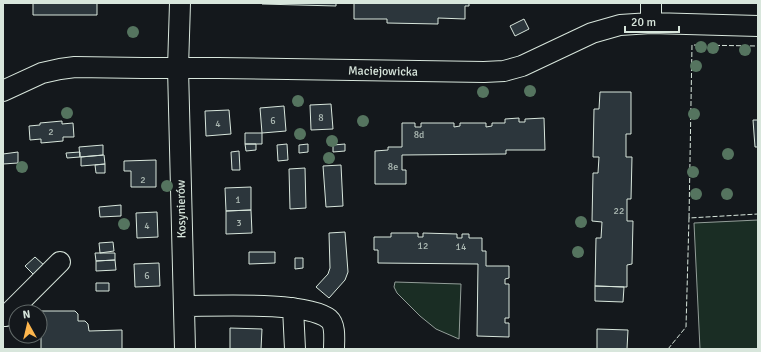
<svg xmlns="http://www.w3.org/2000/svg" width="761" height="352" font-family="Signika,sans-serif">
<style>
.green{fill:#1a2d24;stroke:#939e99}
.building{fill:#2c363c;stroke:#d8e6dc}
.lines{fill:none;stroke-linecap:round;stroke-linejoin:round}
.minor-casing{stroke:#d8e6dc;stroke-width:22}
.minor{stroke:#14181c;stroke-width:20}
.fence{stroke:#d8e6dc;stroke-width:1;stroke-dasharray:5 2;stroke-linecap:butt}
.tree{fill:#55745f}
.labels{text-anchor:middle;stroke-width:3;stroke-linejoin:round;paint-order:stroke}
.number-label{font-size:10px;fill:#adbab4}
.street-label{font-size:12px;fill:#d8e6dc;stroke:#14181c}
</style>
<rect width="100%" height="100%" fill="#14181c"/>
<!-- green -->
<path class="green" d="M758 220V349H700L694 223Z
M395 282 461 284 459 339 436 329 420 316 397 293 394 287Z"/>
<!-- building -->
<path class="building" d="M33 3H97V15H33Z
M262 3H336V6L262 4Z
M354 3H469V6H465V19L438 18V24L387 23V19H354Z
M524 19 529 29 515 36 510 26Z
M600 92H631V134H626V157H632L631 199H627V221H633L632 264 627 265V287L595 286 596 238H601L602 222 592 221 593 173H598L599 157H593L594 109H599Z
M331 104 333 129 311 130 310 105Z
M284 106 286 131 262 133 260 108Z
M229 110 231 134 206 136 205 111Z
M519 118V122H525V119L544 118 545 150H506V154L402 155V170H406V184H375V151L388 150V147H402V123H415V127H421V123H454V127L460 126V123H486V127L492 126V123H505V119Z
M753 120H758V147H755Z
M62 121V124L73 123 74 137H63V141L41 143V139L30 140 29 126 40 125V123Z
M245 133H262V144H245Z
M245 144H256V150L246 151Z
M287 144 288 160 278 161 277 145Z
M308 144V152L299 153V145Z
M345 144V151L333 152V145Z
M103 145V155L80 157 79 147Z
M239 151 240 170H232L231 152Z
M18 152V163L3 164V154Z
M80 152V157L67 158 66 153Z
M104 155 105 164 81 166V157Z
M156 160V187H131V171H124V161Z
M105 164V173H96L95 165Z
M341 165 343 206 326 207 323 166Z
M305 168 306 208 290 209 289 169Z
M251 187V210L226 211 225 188Z
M121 205V216L100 217 99 207Z
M251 210 252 233 226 234V211Z
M157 212 158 237 137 238 136 213Z
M345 232 348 272 345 280 329 298 316 287 328 274 330 268 329 233Z
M391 233H418V237H423V233L457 234V238H462V234H469V238H482V251H486V266H509V278L505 279V284H509V318H505V323H509V337L477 336 478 264 378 263V250H374V237H391Z
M113 242 114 251 100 253 99 243Z
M249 252H275V263L249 264Z
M95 253H115V260L96 261Z
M35 257 45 266 35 276 25 266Z
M295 258H303V268L295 269Z
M115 260 116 270 96 271V261Z
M159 263 160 286 135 287 134 264Z
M96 283H109V291H96Z
M595 286 624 287 623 302 595 301Z
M41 311H75L78 314V321H85L88 324 89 331 122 330V349H41Z
M230 328 262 329 261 349H230Z
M597 329 628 330 627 349H597Z"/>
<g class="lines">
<!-- minor casing -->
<g class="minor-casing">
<path id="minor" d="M180 3 178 68 185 349
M651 3V23
M3 91 42 73 60 69 75 67 143 68H218L484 72 504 71 522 66 592 33 620 25 651 23 758 26
M184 306C214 306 307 301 329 319 336 325 334 341 334 349
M293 308 295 349
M3 316H6L60 262"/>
</g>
<!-- minor -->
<use href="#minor" class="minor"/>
<!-- fence -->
<path class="fence" d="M689 218 692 45 758 46
M668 349 686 327 689 218 758 214"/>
</g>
<!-- trees -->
<g class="tree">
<circle cx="133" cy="32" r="6"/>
<circle cx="701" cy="47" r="6"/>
<circle cx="713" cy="48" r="6"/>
<circle cx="745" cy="50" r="6"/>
<circle cx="696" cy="66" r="6"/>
<circle cx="530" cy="91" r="6"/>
<circle cx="483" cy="92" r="6"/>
<circle cx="298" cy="101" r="6"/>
<circle cx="67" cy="113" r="6"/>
<circle cx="694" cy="114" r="6"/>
<circle cx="363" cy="121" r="6"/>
<circle cx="300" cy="134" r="6"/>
<circle cx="332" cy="141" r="6"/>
<circle cx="728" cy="154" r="6"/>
<circle cx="329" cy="158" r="6"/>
<circle cx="22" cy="167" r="6"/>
<circle cx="693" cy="172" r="6"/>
<circle cx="167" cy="186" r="6"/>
<circle cx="696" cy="194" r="6"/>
<circle cx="727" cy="194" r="6"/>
<circle cx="581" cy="222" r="6"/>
<circle cx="124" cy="224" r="6"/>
<circle cx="578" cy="252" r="6"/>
</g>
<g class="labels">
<!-- number labels -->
<g class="number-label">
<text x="321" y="121">8</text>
<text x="273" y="124">6</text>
<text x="218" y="127">4</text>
<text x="51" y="135">2</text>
<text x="419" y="138">8d</text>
<text x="393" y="170">8e</text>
<text x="143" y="183">2</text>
<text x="238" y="203">1</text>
<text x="619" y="214">22</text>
<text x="239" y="226">3</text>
<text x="147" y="229">4</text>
<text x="423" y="249">12</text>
<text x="461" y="250">14</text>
<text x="147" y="279">6</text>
</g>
<!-- street labels -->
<g class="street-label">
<text transform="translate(383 71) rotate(1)" y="4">Maciejowicka</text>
<text transform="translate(181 209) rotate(-91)" y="4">Kosynierów</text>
</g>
</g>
<!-- border -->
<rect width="761" height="352" fill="none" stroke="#d8e6dc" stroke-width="8"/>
<!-- north arrow -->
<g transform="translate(28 324) rotate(352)"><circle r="19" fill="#14181c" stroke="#626a69"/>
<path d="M0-3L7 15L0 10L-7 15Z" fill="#ffb74d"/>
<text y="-6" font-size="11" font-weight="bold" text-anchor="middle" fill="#d8e6dc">N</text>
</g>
<!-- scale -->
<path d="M625 26v6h54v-6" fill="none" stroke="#d8e6dc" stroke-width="2"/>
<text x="631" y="26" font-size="12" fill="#d8e6dc" stroke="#14181c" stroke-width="3" paint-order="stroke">20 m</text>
</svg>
